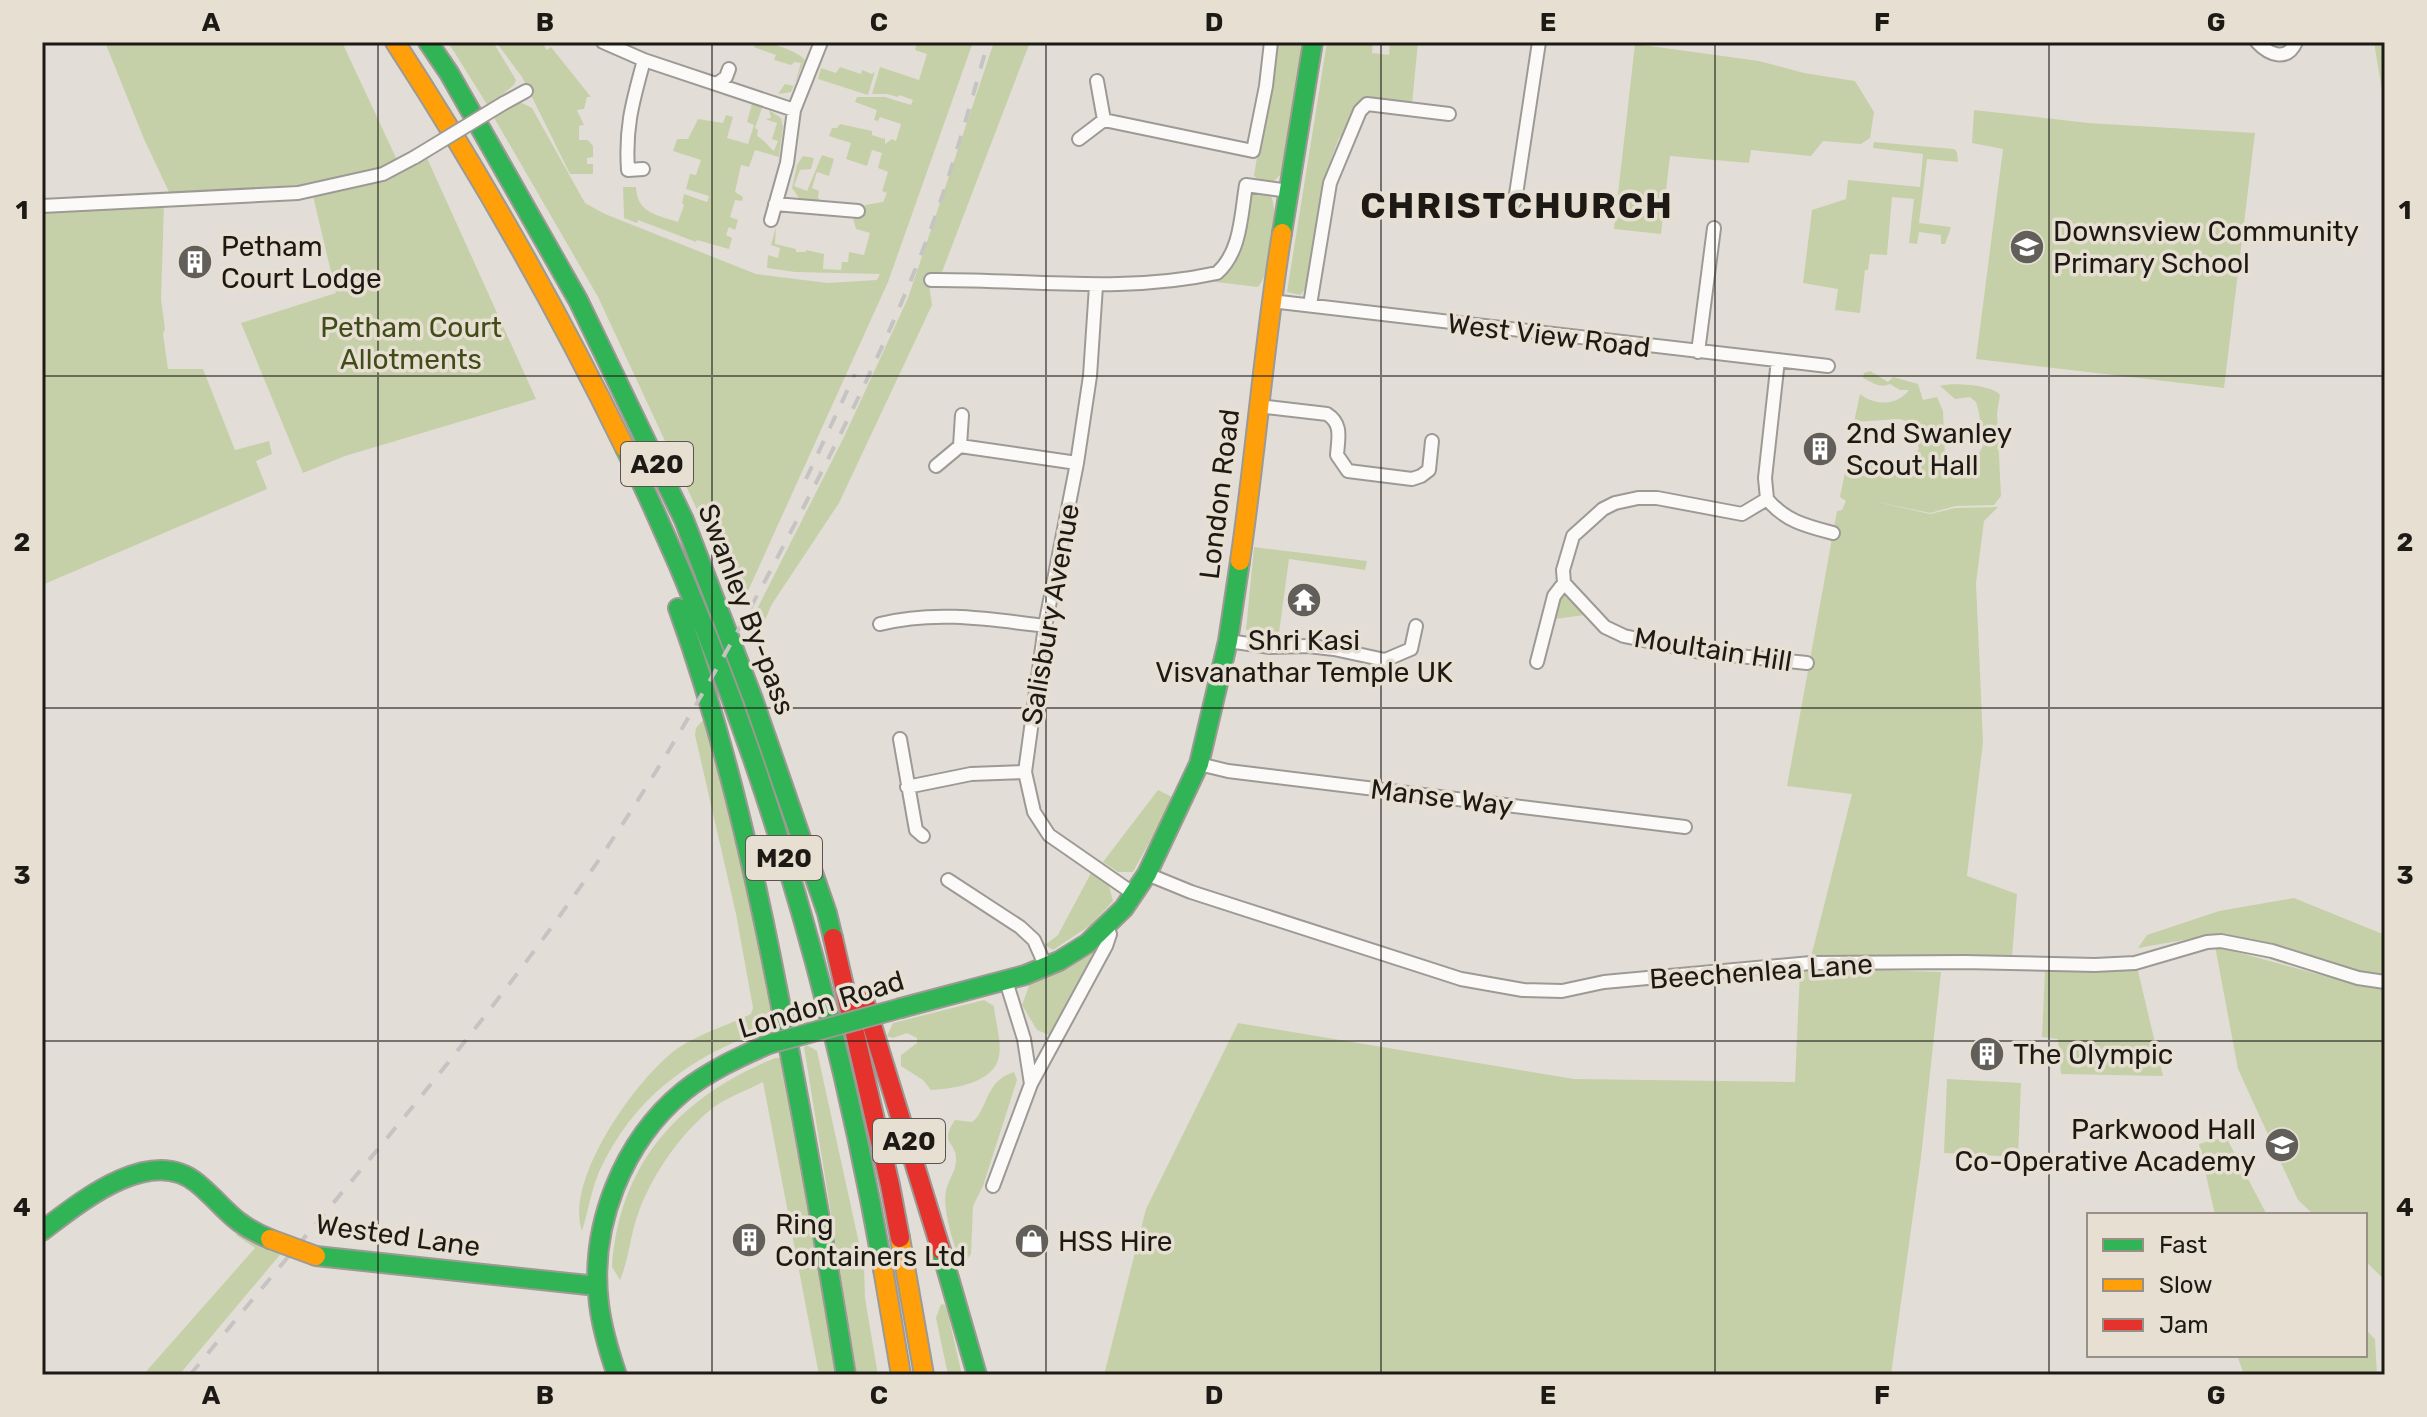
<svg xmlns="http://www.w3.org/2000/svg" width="2427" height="1417" font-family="Rubik,sans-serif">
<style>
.green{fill:#c6d0a8}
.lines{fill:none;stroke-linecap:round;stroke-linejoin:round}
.street-casing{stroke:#9d9a95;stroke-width:16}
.fast-casing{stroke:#9d9a95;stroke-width:22}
.slow-casing{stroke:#9d9a95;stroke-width:22}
.jam-casing{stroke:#9d9a95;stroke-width:22}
.street{stroke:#fbfaf9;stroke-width:12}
.fast{stroke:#30b455;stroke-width:18}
.slow{stroke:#ff9f0a;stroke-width:18}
.jam{stroke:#e5322d;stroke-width:18}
.rail{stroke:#c5c4c3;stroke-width:4;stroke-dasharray:14 14;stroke-linecap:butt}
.street-bridge-casing{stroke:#9d9a95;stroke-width:16;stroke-linecap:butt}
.fast-bridge-casing{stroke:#9d9a95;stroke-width:22;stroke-linecap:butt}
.slow-bridge-casing{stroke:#9d9a95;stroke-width:22;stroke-linecap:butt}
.street-bridge{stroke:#fbfaf9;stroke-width:12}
.fast-bridge{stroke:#30b455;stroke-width:18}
.slow-bridge{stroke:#ff9f0a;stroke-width:18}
.grid{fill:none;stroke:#1d1a16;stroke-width:2;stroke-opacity:0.55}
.labels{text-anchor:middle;stroke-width:7;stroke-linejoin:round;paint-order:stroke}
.shield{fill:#e6dfd2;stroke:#59554e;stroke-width:2}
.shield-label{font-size:26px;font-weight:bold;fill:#1d1a16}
.poi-label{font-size:28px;fill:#1d1a16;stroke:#e6dfd2;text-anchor:start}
.park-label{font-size:28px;fill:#404d19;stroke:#e6dfd2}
.street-label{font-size:28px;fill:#1d1a16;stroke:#e6dfd2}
.district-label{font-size:36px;font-weight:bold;letter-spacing:2px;fill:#1d1a16;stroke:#e6dfd2}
.neatline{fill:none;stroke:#1d1a16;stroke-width:3}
.grid-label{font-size:26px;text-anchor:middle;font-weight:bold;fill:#1d1a16}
</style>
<rect width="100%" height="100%" fill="#e2ded7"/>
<!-- green -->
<path class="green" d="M105 42H342L397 160 382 169 303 185 169 192 144 139Z
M448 42H493L516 80 514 85 488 106Z
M496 42H541L547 50 551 47 591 97H587L584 109 577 110 584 125 579 126V140H588L593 146V157L587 158V164H593V174H570L522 77Z
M756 42C769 42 797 50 805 60L791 92 778 94 785 84 794 86 801 63 795 62 791 65 774 60 776 55 754 47Z
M917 42H973L888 282 748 591 737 608 700 516 598 297 493 116 518 101 532 108 585 203 605 214 756 274 828 283 877 280 880 274 795 272 767 268 768 255 778 258 780 248 771 245 776 227 775 244 796 249V252H806V250L824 254 823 269 841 270 842 262H848L849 252 864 255 870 233 856 229 853 218 864 213 865 205 883 202 887 193 882 191 888 172 878 168 882 153 872 150 867 166 846 159 851 143 829 136 832 128H837L840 124 872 131V135L884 139 885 137V144L892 139 896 141 901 124 880 117 878 121 874 120 877 110 855 102 857 97H885L911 105 913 100 899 95 898 97 887 94H872L880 67 919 80 927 54 915 50Z
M994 42H1030L942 272 928 277 932 305 839 503 772 604 757 638 751 621 844 437 908 298Z
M1275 42H1305L1284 171 1273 182 1260 181 1254 176Z
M1327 42H1373L1372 53 1389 55 1390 42H1418L1412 104 1368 100 1358 104 1345 135 1339 138 1330 162 1309 286 1300 295 1287 292Z
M2374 42H2385V109Z
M1635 44 1759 61 1804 73 1855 81 1874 112 1870 138 1861 144 1823 141 1811 156 1751 150 1749 163 1670 156 1661 234 1614 229Z
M840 67 861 74 862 70 872 74 875 71 868 95 818 79 821 68 836 73Z
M752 104 762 108 755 128 758 130 757 136C765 140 767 146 774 151L778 141 772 139 777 123 765 119 771 118 769 110 781 118 783 127 779 157 755 150 749 167 741 165 735 192 743 197 742 201 735 200 730 217 738 220 735 230 729 227 726 235 732 238 729 249 697 240 696 242 638 220 637 223 624 218 623 187H636C637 213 657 215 678 222L684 205 682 203 684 194 707 202 709 196 686 189 690 174 696 175 701 160 673 151 677 139H688L698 119 723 123 726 115 733 117 727 138 748 144 754 125 747 122Z
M1974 110 2088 123 2255 133 2224 388 1976 359 2003 149 1972 143Z
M1874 142 1954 149 1957 152 1958 162 1927 159 1919 223 1951 227 1945 244H1941V235L1919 232 1917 244 1909 243 1914 199 1892 197 1887 255 1870 254 1868 270H1865L1860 313 1835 310 1838 289 1803 283 1812 210 1846 199 1848 180 1920 187 1923 154 1873 148Z
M822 155 834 159 829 176 817 172 812 188 819 191 818 198 821 201 820 204 801 201 792 188 797 165 803 156 814 158 811 169 800 170 794 186 807 191Z
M427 158 536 399 345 456 303 473 241 323 336 293 313 196 387 181Z
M1260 192 1271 196C1280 218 1273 268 1258 287L1207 281 1206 279C1245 267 1243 230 1250 196Z
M164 205 161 299 165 329 163 334 168 369H203L235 450 269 441 272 454 256 461 267 489 42 585V214Z
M1870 371 1888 382 1893 377 1918 384 1923 400 1937 397 1943 411 1945 456 1965 469 1964 463 1969 459 1975 460 1983 446 1982 441 1959 439 1956 435 1959 432 1970 435C1984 427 1980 415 1976 402L1970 397 1955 399 1940 386C1952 382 1993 385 2000 395L1997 413 2001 496 1994 505 1956 506 1930 513 1872 501 1930 514 1955 508 1998 507 1984 521 1976 583 1983 742 1967 876 2017 894 2012 957H1811L1852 794 1787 786 1833 533 1839 531 1834 527 1837 511 1842 510 1846 501 1840 497 1849 452 1857 456 1856 463 1906 464 1919 449 1915 434 1908 431 1913 428 1909 422 1900 419 1854 422 1860 394C1875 406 1897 406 1909 390H1900L1890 384C1878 389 1873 382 1863 378L1864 373Z
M1254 547 1367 561 1365 570 1289 559 1279 633 1246 630Z
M1565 584 1592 614 1548 620Z
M705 718 714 732 774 1027C695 1053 634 1095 599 1172 591 1191 588 1212 582 1231 564 1180 637 1077 678 1048 699 1034 728 1025 751 1014L753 1008 736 914 695 735 696 728Z
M1158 790 1174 798 1133 872H1118L1103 862Z
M1091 873 1109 886 1113 901 1091 925 1053 950 1045 945 1058 935Z
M2294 898 2385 935V977L2217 934 2138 948 2147 935 2219 911Z
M2215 946 2357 985 2385 986V1280L2365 1261V1215H2314L2298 1200 2238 1069Z
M1099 947 1054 1031 1049 1035 1037 1030 1022 1005 1030 983 1079 960Z
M1844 969 1941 972 1921 1157 1891 1375H1104L1146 1209 1238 1023 1574 1079 1795 1082 1800 971Z
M2045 971H2138L2163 1076 2061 1074 2058 1039 2042 1037Z
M984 1000 994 1006C995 1021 1002 1041 999 1056 995 1083 953 1089 931 1090L923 1080 901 1066V1055L917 1043V1038L907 1033 893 1038 887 1036 893 1023Z
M807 1045 817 1051 864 1266 865 1298 878 1375H857L804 1047Z
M775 1058H780L837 1375H819L763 1082C746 1091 722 1099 708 1112 678 1137 651 1177 638 1214 630 1236 629 1259 620 1280L612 1267C619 1162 681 1096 775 1058Z
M1014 1072 1017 1080 983 1186 973 1206 971 1254 963 1265C954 1250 942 1208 946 1191 948 1180 956 1171 956 1160 957 1141 938 1145 955 1120L972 1122C988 1111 984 1081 1014 1072Z
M1947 1079 2021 1083 2018 1157 1944 1153Z
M2226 1137 2267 1215H2215L2199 1144Z
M240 1229 284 1250 179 1375H143L255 1248 236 1235Z
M941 1304 945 1305 948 1314 962 1375H948L936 1318Z
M2365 1329 2375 1339 2377 1375H2244L2237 1355H2365Z"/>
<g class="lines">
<!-- street casing -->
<g class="street-casing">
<path id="street" d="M603 42 644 60 794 110
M2257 42C2269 55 2287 62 2296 42
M1097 81 1104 120
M717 84 726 77 729 69
M504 103 526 91
M1079 139 1104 120 1253 151 1266 86 1271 42
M643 169 628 170C625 126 633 101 644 60
M1515 201 1539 42
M775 204 858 211
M42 206 298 193 383 174 415 157
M771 220 787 163 794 110 821 42
M931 280C1026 279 1122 294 1217 273 1241 252 1241 215 1246 185L1289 191
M1096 286 1090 376 1077 463 1045 626 1025 772 1034 812 1049 835 1134 894
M1271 301 1828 366
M1310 305 1330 183 1360 111 1367 104 1449 114
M1698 352 1714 228
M1778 360 1765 478 1767 499 1742 514 1657 498H1638L1615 503 1603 509 1573 536 1563 570 1564 583 1605 627 1624 636 1700 652 1807 663
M1258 406 1327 414C1343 424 1338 439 1337 455L1348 471 1412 479 1421 476 1429 470 1432 441
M960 446 1077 463
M936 466 960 446 962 415
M1767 499C1785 521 1806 526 1833 533
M880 624C935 610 989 619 1045 626
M1228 641 1270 647 1308 646 1334 649 1385 660 1411 649 1416 626
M1537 662 1554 596 1564 583
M900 739 916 830 923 836
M1199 764 1228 771 1685 827
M907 787 971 774 1025 772
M1147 874 1191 892 1461 979 1523 990 1562 991 1604 982 1811 963 1964 962 2095 965 2135 963 2207 942 2221 941 2272 951 2358 978 2385 982
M948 880 1020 927 1034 940 1046 967
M1006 981 1024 1039 1031 1084
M993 1186 1031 1084 1106 946 1110 934 1107 927"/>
</g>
<!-- fast casing -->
<g class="fast-casing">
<path id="fast" d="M428 42 449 73 578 300 684 520 753 699 827 913 833 938
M1282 233 1313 42
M625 448C751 707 833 987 883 1269
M678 608C722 730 751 855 776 982 802 1112 825 1244 846 1375
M901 1008 1025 975 1059 961 1088 943 1124 908 1147 874 1199 764 1228 641 1240 561
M42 1231C79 1203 150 1144 197 1183 226 1207 231 1223 270 1239
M941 1250 977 1375
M316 1256 597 1286
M617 1375C609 1352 602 1329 599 1304 589 1226 623 1141 684 1091 709 1071 739 1057 769 1044"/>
</g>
<!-- slow casing -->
<g class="slow-casing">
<path id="slow" d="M395 42C480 173 557 308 625 448
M1240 561C1256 452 1264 342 1282 233
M900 1238 924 1375
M883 1269 901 1375"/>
</g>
<!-- jam casing -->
<g class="jam-casing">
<path id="jam" d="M833 938 890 1185 900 1238
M863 996 941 1250"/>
</g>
<!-- street -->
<use href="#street" class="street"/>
<!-- fast -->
<use href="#fast" class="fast"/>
<!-- slow -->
<use href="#slow" class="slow"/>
<!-- jam -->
<use href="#jam" class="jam"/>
<!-- rail -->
<path class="rail" d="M806 479 855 374
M190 1375C323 1213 463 1055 583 883 664 766 734 642 799 516 847 423 897 322 933 223 954 164 971 102 988 42"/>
<!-- street-bridge casing -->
<g class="street-bridge-casing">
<path id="street-bridge" d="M415 157 504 103"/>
</g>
<!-- fast-bridge casing -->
<g class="fast-bridge-casing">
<path id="fast-bridge" d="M769 1044 901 1008"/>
</g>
<!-- slow-bridge casing -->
<g class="slow-bridge-casing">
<path id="slow-bridge" d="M270 1239 316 1256"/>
</g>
<!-- street-bridge -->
<use href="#street-bridge" class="street-bridge"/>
<!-- fast-bridge -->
<use href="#fast-bridge" class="fast-bridge"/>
<!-- slow-bridge -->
<use href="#slow-bridge" class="slow-bridge"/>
</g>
<!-- grid -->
<path class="grid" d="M378 42V1375M712 42V1375M1046 42V1375M1381 42V1375M1715 42V1375M2049 42V1375M42 376H2385M42 708H2385M42 1041H2385"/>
<!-- icons -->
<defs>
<g id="school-disc" transform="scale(1.8)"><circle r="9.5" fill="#625f5a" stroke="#e6dfd2"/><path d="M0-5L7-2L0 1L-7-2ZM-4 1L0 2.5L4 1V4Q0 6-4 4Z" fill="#fff"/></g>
<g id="building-disc" transform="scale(1.8)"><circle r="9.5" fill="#625f5a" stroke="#e6dfd2"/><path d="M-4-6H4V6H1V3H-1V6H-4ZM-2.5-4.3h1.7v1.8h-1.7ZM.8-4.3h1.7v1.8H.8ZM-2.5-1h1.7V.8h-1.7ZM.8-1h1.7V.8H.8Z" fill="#fff"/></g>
<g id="temple-disc" transform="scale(1.8)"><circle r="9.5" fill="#625f5a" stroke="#e6dfd2"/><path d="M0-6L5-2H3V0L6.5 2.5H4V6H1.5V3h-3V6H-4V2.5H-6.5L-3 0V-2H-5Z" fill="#fff"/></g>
<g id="shop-disc" transform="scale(1.8)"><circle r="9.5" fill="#625f5a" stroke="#e6dfd2"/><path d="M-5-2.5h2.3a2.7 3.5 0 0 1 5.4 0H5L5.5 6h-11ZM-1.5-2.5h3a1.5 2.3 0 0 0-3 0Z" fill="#fff"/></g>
</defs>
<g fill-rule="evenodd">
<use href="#school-disc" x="2027" y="247"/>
<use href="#building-disc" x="195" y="262"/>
<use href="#building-disc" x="1820" y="449"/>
<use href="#temple-disc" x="1304" y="600"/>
<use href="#building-disc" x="1987" y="1054"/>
<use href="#school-disc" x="2282" y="1145"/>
<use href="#building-disc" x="749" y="1240"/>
<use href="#shop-disc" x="1032" y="1241"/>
</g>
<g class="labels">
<!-- shield labels -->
<g class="shield">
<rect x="621" y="442" width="72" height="44" rx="6"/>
<rect x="746" y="836" width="76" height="44" rx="6"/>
<rect x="873" y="1119" width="72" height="44" rx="6"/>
</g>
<g class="shield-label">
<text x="657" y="473">A20</text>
<text x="784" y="867">M20</text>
<text x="909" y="1150">A20</text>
</g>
<!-- poi labels -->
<g class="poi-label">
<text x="2053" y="241">Downsview Community<tspan x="2053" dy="32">Primary School</tspan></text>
<text x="221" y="256">Petham<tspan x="221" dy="32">Court Lodge</tspan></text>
<text x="1846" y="443">2nd Swanley<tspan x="1846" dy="32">Scout Hall</tspan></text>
<text x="1304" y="650" text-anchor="middle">Shri Kasi<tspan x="1304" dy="32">Visvanathar Temple UK</tspan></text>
<text x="2013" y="1064">The Olympic</text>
<text x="2256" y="1139" text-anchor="end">Parkwood Hall<tspan x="2256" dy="32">Co-Operative Academy</tspan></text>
<text x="775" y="1234">Ring<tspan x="775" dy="32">Containers Ltd</tspan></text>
<text x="1058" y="1251">HSS Hire</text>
</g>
<!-- park labels -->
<g class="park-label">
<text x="411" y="337">Petham Court<tspan x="411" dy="32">Allotments</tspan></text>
</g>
<!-- street labels -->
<g class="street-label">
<text transform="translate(1549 335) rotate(7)" y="10">West View Road</text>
<text transform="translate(1219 494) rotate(-83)" y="10">London Road</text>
<text transform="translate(747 609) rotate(69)" y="10">Swanley By-pass</text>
<text transform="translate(1050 614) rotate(-80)" y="10">Salisbury Avenue</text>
<text transform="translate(1713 649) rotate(9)" y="10">Moultain Hill</text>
<text transform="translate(1442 797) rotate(7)" y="10">Manse Way</text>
<text transform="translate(1761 971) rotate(-4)" y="10">Beechenlea Lane</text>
<text transform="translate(821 1004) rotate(-17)" y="10">London Road</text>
<text transform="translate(398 1235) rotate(8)" y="10">Wested Lane</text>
</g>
<!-- district labels -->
<g class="district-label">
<text x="1517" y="218">CHRISTCHURCH</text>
</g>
</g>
<!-- border -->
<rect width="2427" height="1417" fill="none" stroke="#e6dfd2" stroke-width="88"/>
<!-- legend -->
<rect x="2087" y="1213" width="280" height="144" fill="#e6dfd2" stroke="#969087" stroke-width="2"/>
<rect x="2103" y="1239" width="40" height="12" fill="#30b455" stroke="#969087" stroke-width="2"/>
<text x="2159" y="1253" font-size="24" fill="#1d1a16">Fast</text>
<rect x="2103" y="1279" width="40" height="12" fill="#ff9f0a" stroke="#969087" stroke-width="2"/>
<text x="2159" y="1293" font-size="24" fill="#1d1a16">Slow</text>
<rect x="2103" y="1319" width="40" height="12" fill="#e5322d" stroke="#969087" stroke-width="2"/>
<text x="2159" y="1333" font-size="24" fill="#1d1a16">Jam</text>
<rect x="44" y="44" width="2339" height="1329" class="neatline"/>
<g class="grid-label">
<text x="211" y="31">A</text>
<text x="545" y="31">B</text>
<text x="879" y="31">C</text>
<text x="1214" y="31">D</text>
<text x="1548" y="31">E</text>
<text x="1882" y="31">F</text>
<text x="2216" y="31">G</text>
<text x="22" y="219">1</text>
<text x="2405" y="219">1</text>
<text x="22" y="551">2</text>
<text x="2405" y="551">2</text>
<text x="22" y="884">3</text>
<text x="2405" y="884">3</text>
<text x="22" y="1216">4</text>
<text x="2405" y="1216">4</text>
<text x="211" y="1404">A</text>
<text x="545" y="1404">B</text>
<text x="879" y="1404">C</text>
<text x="1214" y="1404">D</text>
<text x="1548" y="1404">E</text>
<text x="1882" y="1404">F</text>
<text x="2216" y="1404">G</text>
</g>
</svg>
